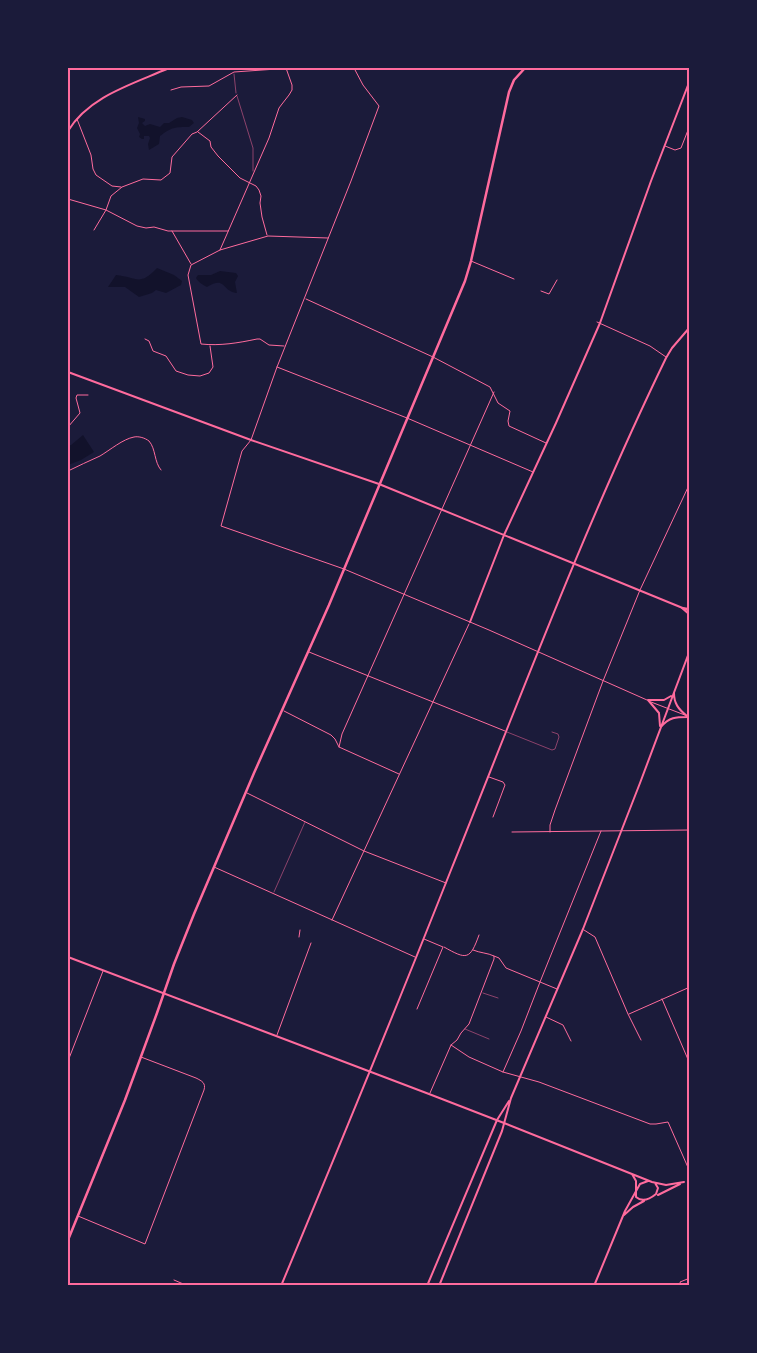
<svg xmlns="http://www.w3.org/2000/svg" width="757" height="1353" font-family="'Source Sans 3',sans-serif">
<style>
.water{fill:#12122b}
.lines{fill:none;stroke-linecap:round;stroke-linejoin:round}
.service{stroke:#ff6b9d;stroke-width:0.5}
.pedestrian{stroke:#ff6b9d;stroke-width:1}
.minor{stroke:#ff6b9d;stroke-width:1}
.tertiary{stroke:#ff6b9d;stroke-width:2}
.secondary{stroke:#ff6b9d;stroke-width:2}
.primary{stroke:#ff6b9d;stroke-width:2.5}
.neatline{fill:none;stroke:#ff6b9d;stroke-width:2}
</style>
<rect width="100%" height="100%" fill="#1b1b3a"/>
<!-- water -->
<path class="water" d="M138 117 145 119V121L142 123 145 126 150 124 160 127 164 123H169L177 118 182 117 192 120 194 123 189 127C175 127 172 127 160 136L159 144 149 150 148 144 150 138 149 136H144V139H142L139 137 140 134 137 128 139 123Z
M157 268 174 275 182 281 181 285 166 293 156 290 152 293 139 297 125 287H108L116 275C137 277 139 287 157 268Z
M220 271 236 273 238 276 235 282 237 293C222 292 226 275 207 287 203 285 198 282 196 278L198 275H211Z
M83 435 94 452 81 460 68 465V446L71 445Z"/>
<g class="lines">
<!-- service -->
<path class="service" d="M234 74 236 93
M237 96 253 148V171
M507 732 552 750 555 749 559 737 558 734 552 732
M274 892 305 822
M483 993 498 998
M465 1029 489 1039"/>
<!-- pedestrian -->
<path class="pedestrian" d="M299 937 300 930"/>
<!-- minor -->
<path class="minor" d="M354 68 363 85 379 106 351 181 277 367 251 440 242 451 221 526 344 569 489 630 647 700
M171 90 181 87 209 86 234 72 291 68
M77 119 91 155 93 169 96 175 112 186 121 187
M198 132 210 141 211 147 218 156 240 178 256 186 259 190 261 196 260 203 262 217 267 235
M665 146 675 150 681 148 690 125
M68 199 106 210 137 226 146 228 154 227 168 231H228
M94 230 106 210 111 196 122 187 143 179 161 180 170 173 172 157 192 134 197 132 237 95
M172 231 191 264
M220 250 269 138 279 108 282 104 289 95 292 90V85L286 68
M471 261 514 279
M541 291 549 294 557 280
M306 299 433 357 490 387 498 403 510 411 508 421 509 426 546 443
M597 322 650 346 666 357
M145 339 149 341 153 351 166 356 176 371 188 375 200 376 209 373 213 367 210 346
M284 346 269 345 260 339H257C238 343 220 346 201 344L188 275 191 265 220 250 268 236 328 238
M277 367 407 418 533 472
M68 427 80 413 76 398 77 395H88
M68 471C78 466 89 461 100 456 110 450 123 439 134 437 139 436 145 438 149 441 156 449 154 462 161 470
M309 652 505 731
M651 702 690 717
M284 711 331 735 335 739 339 747 399 774
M339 747 342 734 494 392
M489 777 503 782 505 785 493 817
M247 793 364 851 446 883
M512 832 690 830
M550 832V825L555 810 603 681 640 590 690 483
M214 867 415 957
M332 920 469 624
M584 930 595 937 628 1014 641 1040
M444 947C467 960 470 960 479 935
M494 956 499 958 506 968 540 982 601 831
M662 999 690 1064
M417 1009 443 947 424 939
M629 1014 690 987
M546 1017 563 1025 571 1041
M277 1035 311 943
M451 1045 469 1057 503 1072 539 1082 650 1124H656L668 1122 690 1172
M68 1061 103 971
M503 1072 521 1031 540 982 557 989
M430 1093 451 1045 457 1040 461 1033 469 1024 494 959V956C488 953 480 953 473 950
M78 1216 145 1244 204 1090C206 1083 202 1081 196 1078L141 1057
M174 1280 188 1286
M681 1286 680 1282 690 1278"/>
<!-- tertiary -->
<path class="tertiary" d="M68 131C89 96 133 84 169 68
M68 372 251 440 379 484 690 611
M470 622 504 535 556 423 600 323 651 181 690 80
M504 1123 652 1182 666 1185 684 1182
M632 1174 636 1181V1197C643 1203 650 1199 656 1194L658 1188 655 1183
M658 1195 680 1184
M624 1215 633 1207 644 1201
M594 1286 625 1211 640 1184 648 1181"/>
<!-- secondary -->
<path class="secondary" d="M682 608 690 615
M682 608 690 609
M674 693C674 703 678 709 687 716
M648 700 659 713 660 726
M648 700H664L671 696
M661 727C669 717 676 717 688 717
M68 957 429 1094 504 1123
M281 1286C339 1147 396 1009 451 870 520 698 585 525 666 358L672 348 690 327
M427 1286 497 1120 509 1101
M439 1286 502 1131 511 1098 583 929 640 783 690 650"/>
<!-- primary -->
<path class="primary" d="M68 1240 125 1100 157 1013 174 964 194 914 254 773 329 605 465 281 471 261 509 92 514 80 525 68"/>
</g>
<!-- border -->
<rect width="757" height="1353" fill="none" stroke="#1b1b3a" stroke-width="138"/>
<rect x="69" y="69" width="619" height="1215" class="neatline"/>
</svg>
